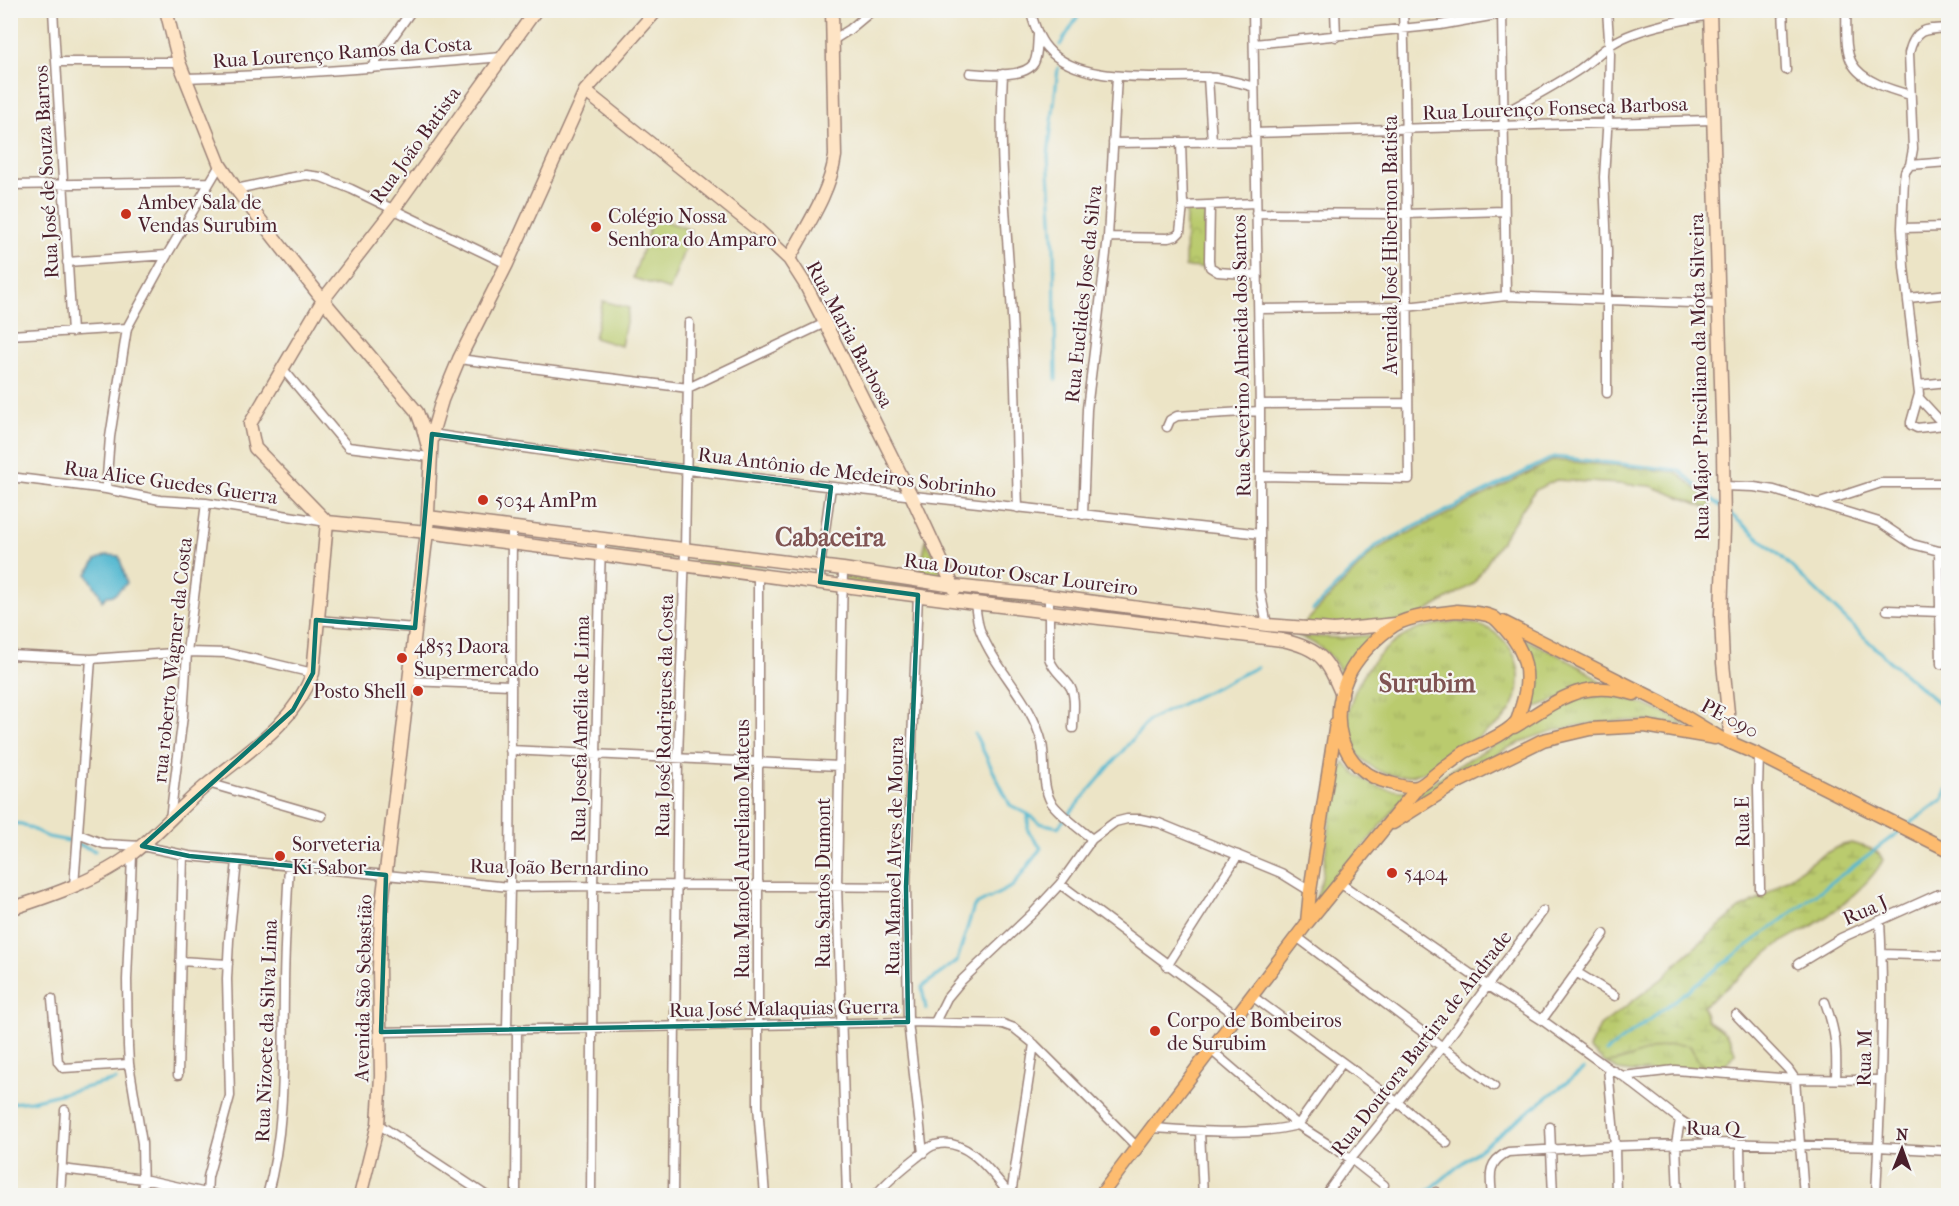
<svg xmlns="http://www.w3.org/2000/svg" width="1959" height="1206" font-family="'IM FELL French Canon',serif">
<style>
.grass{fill:url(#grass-tufts);stroke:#82754c;stroke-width:1.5}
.wetland{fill:url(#wetland-marsh);stroke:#82754c;stroke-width:1.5}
.park{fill:url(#park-crowns);stroke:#82754c;stroke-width:1.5}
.pitch{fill:#bacb6e;stroke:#82754c;stroke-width:1.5}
.water{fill:#52b8d0;stroke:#4e6c7e;stroke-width:1.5}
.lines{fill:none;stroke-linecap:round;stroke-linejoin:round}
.stream{stroke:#52b8d0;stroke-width:3}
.street-casing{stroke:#9b8278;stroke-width:11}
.secondary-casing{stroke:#9b8278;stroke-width:15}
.primary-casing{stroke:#9b8278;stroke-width:15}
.street{stroke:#fff;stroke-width:8}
.secondary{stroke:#fee4c5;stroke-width:12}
.primary{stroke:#fdbc6f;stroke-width:12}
.marked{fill:none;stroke:#0f766e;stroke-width:4.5;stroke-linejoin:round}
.poi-dot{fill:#c8321e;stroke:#f6f6f2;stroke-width:2}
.labels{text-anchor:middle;stroke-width:4.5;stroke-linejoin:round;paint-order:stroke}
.street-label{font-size:20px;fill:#4a1f2b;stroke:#f6f6f2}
.poi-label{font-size:20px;fill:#4a1f2b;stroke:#f6f6f2;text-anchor:start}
.district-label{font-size:26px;font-weight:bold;fill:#805453;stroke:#f6f6f2}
</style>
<defs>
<pattern id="grass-tufts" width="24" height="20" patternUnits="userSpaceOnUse" patternTransform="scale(1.5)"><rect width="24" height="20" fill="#bacb6e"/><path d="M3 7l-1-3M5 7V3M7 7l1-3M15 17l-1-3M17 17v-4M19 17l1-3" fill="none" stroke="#a1ae5f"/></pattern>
<pattern id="wetland-marsh" width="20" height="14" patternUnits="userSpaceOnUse" patternTransform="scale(1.5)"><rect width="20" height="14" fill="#bacb6e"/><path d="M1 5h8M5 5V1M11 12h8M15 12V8" fill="none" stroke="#a1ae5f"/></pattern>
<pattern id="park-crowns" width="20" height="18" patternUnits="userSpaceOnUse" patternTransform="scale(1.5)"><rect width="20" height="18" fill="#bacb6e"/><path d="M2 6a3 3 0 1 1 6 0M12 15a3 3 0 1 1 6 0" fill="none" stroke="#a1ae5f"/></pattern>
</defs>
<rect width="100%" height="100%" fill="#f6f6f2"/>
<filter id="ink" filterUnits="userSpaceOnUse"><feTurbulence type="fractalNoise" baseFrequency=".0167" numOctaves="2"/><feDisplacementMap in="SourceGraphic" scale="12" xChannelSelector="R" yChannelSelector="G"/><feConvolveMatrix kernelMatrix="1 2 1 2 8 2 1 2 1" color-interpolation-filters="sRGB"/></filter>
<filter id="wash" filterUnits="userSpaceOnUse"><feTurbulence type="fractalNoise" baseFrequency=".008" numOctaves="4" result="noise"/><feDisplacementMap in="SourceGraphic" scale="24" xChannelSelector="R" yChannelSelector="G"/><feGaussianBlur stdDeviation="1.35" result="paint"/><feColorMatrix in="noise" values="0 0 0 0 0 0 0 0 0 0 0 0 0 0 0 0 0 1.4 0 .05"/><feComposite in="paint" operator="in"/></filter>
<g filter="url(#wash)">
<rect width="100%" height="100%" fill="#ece4c6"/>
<!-- grass -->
<path class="grass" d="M1554 460 1676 472 1710 501 1711 509 1651 486 1556 480 1535 490 1473 584 1422 614 1396 622 1302 626 1375 550Z
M1452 622C1464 622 1477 623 1489 629 1524 648 1529 693 1502 721 1482 735 1462 749 1441 762 1434 765 1428 771 1421 773 1405 778 1386 777 1372 767 1330 739 1350 686 1378 656 1389 645 1402 636 1416 630 1427 625 1440 624 1452 622Z
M1374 635 1343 680C1336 656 1321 645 1298 636L1340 638Z
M1518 636C1537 645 1592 669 1601 684L1533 708 1534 672 1527 651Z
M1604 695C1636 698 1661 711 1689 726 1629 715 1562 721 1506 749 1477 764 1449 786 1419 798L1422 790 1451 770 1549 712 1577 699Z
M1344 762C1363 783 1379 791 1409 791L1319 901 1316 899 1321 883 1334 795Z
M1679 1043 1690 1046 1698 1060 1707 1070 1633 1072 1618 1070 1606 1063C1626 1062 1633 1054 1651 1049 1660 1046 1669 1045 1679 1043Z"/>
<!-- wetland -->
<path class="wetland" d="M1851 843C1863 847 1878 848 1883 860 1872 882 1833 914 1812 926 1799 933 1786 938 1775 947 1751 966 1729 988 1703 1006L1707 1020C1722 1030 1731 1034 1735 1053L1724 1067 1707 1070 1698 1060 1690 1046C1659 1038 1635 1062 1605 1063L1589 1048 1600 1026 1663 978 1679 961 1739 909 1756 901 1817 858 1839 846Z"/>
<!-- park -->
<path class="park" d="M1186 212H1205L1204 268 1185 267Z
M926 540 945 580 919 577Z
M606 546 675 555V559L606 551Z
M694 558 767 567V570L694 562Z
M842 576 1288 632V636L842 581Z"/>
<!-- pitch -->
<path class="pitch" d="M653 217 691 230 670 290 633 278Z
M603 301 629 308 621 346 594 338Z"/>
<!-- water -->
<path class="water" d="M107 555 119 556 127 583 114 595 107 596 102 601 99 593 87 574 96 560Z"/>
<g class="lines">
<!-- stream -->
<path class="stream" d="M1060 45 1082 10
M1056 380 1054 249 1048 156 1058 68
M1728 512 1777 553 1887 659 1948 711
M1313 610 1376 546 1554 457 1679 470 1720 506
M975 734 1010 805 1028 814
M10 823 22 824 48 837 69 841
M1908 825 1943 799 1948 789
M78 844 95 851
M926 1009 922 987 957 961 974 906 1013 886 1041 848 1028 831V814L1039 823 1058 827 1149 720 1257 667
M1606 1052 1900 831
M10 1103 31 1101 116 1080
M1422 1196 1468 1158 1584 1069"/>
</g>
</g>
<g filter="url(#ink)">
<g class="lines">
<!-- street casing -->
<g class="street-casing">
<path id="street" d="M53 10 72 332
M1030 10C1034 23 1038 38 1047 48 1079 86 1159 75 1205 77 1222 78 1238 82 1254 87
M1253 10 1260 411V590L1267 625
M1335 10 1336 37
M1502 10 1506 296
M1783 10 1786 70
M1846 10C1847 26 1844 49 1852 63 1861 81 1892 90 1910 95
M833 40 849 30 873 10
M1254 44 1440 25 1502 14 1509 10
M56 62H179
M371 68 412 10
M970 73C986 74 1024 79 1034 63 1038 56 1037 43 1038 35
M1003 74C998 155 1008 235 1012 316 1016 380 1016 444 1018 508
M1208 77 1212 142
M185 78C291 75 397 66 502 57
M1504 113C1530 99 1556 85 1580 69 1590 62 1599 53 1609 46 1632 29 1682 20 1710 15
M1254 133 1712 120
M1113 143 1254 141
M1910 165 1948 162
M10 185 209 182
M236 189 288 178 306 175 321 177 351 189 507 264
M1210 205 1209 260 1210 267 1218 272 1257 275
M1183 206 1256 203
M1256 213 1405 214 1504 211
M1902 228 1948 227
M1108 237 1168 238 1176 236 1180 232 1183 206 1181 142
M67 262 167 255
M1908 298 1948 294
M1259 309 1406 307 1506 296 1718 304
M10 335 127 328
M459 359 688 388 825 323
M283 369 348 447 430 457
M1918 385 1948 382
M1607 393V250L1604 177 1609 100 1610 54 1607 10
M1919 398 1944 425H1948
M1260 404 1408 403
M1944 425 1917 428 1911 425V422L1919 394 1904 267 1902 228 1904 179 1905 172 1910 165 1913 149 1909 53C1915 28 1926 29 1948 28
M1167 427 1170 420 1177 416 1260 411
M432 434C707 478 984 502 1260 534
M1260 476 1409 479C1407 323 1408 166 1403 10
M10 477 106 489 160 500 206 503 327 522
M1723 486 1754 487 1774 490 1879 522 1912 544 1939 551H1948
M106 489 110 437 127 328 167 255 220 165
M1817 504 1881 483H1948
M1083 515 1087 409 1108 237 1117 76
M1939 551 1941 664
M843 569 837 886 847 1196
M758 574V1106L765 1196
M820 582V567L831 487
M918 595 906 887 908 1022 923 1153
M1049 596V658C1054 672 1061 674 1069 685 1077 695 1073 716 1073 728
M975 603C976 612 977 621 980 630 995 670 1032 701 1042 743 1046 762 1041 784 1051 802 1058 813 1081 830 1092 839
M1887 610 1941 612
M316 620 415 628
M10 655 91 659 74 886
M91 659 187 652 228 653 313 673
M409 681 510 685
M510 750 839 766
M1759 755 1758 788 1760 889
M208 783 322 816
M170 819 183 716 187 652 206 503
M78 834 104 844 142 846 189 856 510 887 677 885 906 887
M132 855 127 980 128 1046 129 1064 142 1143 143 1196
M1340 883 1488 986 1542 1020 1608 1068 1623 1076 1680 1120 1716 1143
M1060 884 1237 1016
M1297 937 1494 1086
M1882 954 1948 956
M180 961 228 964
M1798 964 1841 938 1939 894 1948 892
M1167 966 1238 855
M1576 972 1615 996
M1252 996 1398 1103 1447 1143
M52 999 58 1062 63 1068 129 1064
M1825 1002C1836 1033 1837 1047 1836 1079
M1736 1015 1788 1069 1795 1079 1804 1196
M1542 1020 1604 934
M935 1022 947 998 962 980 1034 912 1060 884 1092 839 1115 822 1127 819H1140L1159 823 1281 873 1310 891
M507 1029 510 887 512 528
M381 1032 908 1022 1003 1024 1014 1028 1034 1044 1138 1148
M1211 1050 1298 1125 1351 1159 1384 1185
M1608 1068 1615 1146 1616 1196
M178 1075 183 855
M1623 1076 1675 1070 1795 1079 1880 1080
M378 1124 487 1196
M1550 1127 1553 1196
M1153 1128C1200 1131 1253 1136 1298 1125L1342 1063
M1200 1131 1203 1196
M1740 1145 1741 1196
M62 1169 143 1179 220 1196
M1011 1195 1034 1044
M60 1196 65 1110
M207 1196 208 1177 230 1096 227 979 229 940 237 861
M267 1196C286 1128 283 1059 284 990 284 948 287 907 289 866
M516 1196 517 1029
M591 1196 593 886 601 539
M673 1196 678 758 685 550 689 323
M875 1196C887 1181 902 1169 916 1158 923 1153 927 1147 935 1145 967 1135 993 1175 1011 1196
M1325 1196 1351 1159 1442 1047 1543 911
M1436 1196V1192
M1492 1196C1490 1175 1487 1162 1508 1152L1615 1146 1716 1143 1878 1147 1948 1151
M1678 1196 1676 1144 1680 1120
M1876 1196C1880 1104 1885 1012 1880 921"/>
</g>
<!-- secondary casing -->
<g class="secondary-casing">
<path id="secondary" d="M166 10 179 62 220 165 236 189 323 300 417 412 423 428 428 447
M536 10 393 210 323 300 250 424 255 448 327 522 427 532 975 603 1282 640C1322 649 1327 660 1342 695
M1710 10 1723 450 1724 528 1721 615 1723 663 1731 743
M585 91 757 229 789 259 805 284 825 323 912 497 955 590
M789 259C806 227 830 193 835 156L832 10
M428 517 843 569 954 586 1049 596 1267 625 1334 630 1396 624
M10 909C50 896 101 879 134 852 161 831 182 805 208 784 249 750 292 726 313 673L327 522
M360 1196 378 1124 381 1076 379 970 381 912 427 532 432 434 442 400 459 359 507 264 585 91 657 10"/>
</g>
<!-- primary casing -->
<g class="primary-casing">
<path id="primary" d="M1457 611C1469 612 1482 612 1493 617 1498 620 1502 626 1506 630 1527 652 1531 676 1522 705 1520 710 1519 718 1516 722 1507 734 1479 745 1465 752 1459 756 1453 761 1447 765 1439 770 1425 785 1417 787 1410 789 1397 785 1390 783 1337 770 1327 714 1351 670 1361 653 1378 636 1395 625 1411 616 1439 613 1457 611Z
M1503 622 1661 702 1722 739 1759 755 1948 850
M1514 727C1535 715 1558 697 1582 691 1598 687 1618 689 1634 694
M1393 823 1458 782 1543 740 1590 729 1645 726 1715 738
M1307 922 1310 891 1336 723
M1100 1196 1307 923 1418 787"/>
</g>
<!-- street -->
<use href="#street" class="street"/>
<!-- secondary -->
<use href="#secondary" class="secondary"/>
<!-- primary -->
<use href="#primary" class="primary"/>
</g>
</g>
<!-- marked area -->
<path class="marked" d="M432 434 831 487 820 582 918 595 906 887 908 1022 381 1032 386 875 189 856 142 846 293 710 313 673 316 620 415 628Z"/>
<!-- markers -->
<g class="poi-dot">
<circle cx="126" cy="214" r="6"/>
<circle cx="596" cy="227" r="6"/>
<circle cx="483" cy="500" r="6"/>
<circle cx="402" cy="658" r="6"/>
<circle cx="418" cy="691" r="6"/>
<circle cx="280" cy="856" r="6"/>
<circle cx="1392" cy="873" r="6"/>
<circle cx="1155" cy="1031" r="6"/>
</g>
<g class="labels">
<!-- street labels -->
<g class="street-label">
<text transform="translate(342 52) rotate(-4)" y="7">Rua Lourenço Ramos da Costa</text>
<text transform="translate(1555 108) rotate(-2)" y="7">Rua Lourenço Fonseca Barbosa</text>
<text transform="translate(415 145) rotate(-54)" y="7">Rua João Batista</text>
<text transform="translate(46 172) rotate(-93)" y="7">Rua José de Souza Barros</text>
<text transform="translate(1390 245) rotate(-90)" y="7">Avenida José Hibernon Batista</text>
<text transform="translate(1083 294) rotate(-84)" y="7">Rua Euclides Jose da Silva</text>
<text transform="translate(850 334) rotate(62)" y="7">Rua Maria Barbosa</text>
<text transform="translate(1241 356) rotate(-91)" y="7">Rua Severino Almeida dos Santos</text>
<text transform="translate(1699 377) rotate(-91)" y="7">Rua Major Prisciliano da Mota Silveira</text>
<text transform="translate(847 472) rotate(7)" y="7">Rua Antônio de Medeiros Sobrinho</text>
<text transform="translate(171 482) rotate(8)" y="7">Rua Alice Guedes Guerra</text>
<text transform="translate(1021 574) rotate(7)" y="7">Rua Doutor Oscar Loureiro</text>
<text transform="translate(172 660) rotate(-84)" y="7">rua roberto Wagner da Costa</text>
<text transform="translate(664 716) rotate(-89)" y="7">Rua José Rodrigues da Costa</text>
<text transform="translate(1730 718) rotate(28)" y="7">PE-090</text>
<text transform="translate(580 729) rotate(-89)" y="7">Rua Josefa Amélia de Lima</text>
<text transform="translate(1742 822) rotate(-91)" y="7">Rua E</text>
<text transform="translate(742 849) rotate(-90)" y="7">Rua Manoel Aureliano Mateus</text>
<text transform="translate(894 856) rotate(-89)" y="7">Rua Manoel Alves de Moura</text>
<text transform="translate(559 867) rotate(1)" y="7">Rua João Bernardino</text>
<text transform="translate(823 883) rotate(-90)" y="7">Rua Santos Dumont</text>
<text transform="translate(1865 910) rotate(-24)" y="7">Rua J</text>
<text transform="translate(363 988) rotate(-89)" y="7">Avenida São Sebastião</text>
<text transform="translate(784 1008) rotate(-1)" y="7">Rua José Malaquias Guerra</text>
<text transform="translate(266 1031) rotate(-88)" y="7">Rua Nizoete da Silva Lima</text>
<text transform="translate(1421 1043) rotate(-52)" y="7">Rua Doutora Bartira de Andrade</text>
<text transform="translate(1864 1058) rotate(-89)" y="7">Rua M</text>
<text transform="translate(1713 1128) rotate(1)" y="7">Rua Q</text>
</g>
<!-- poi labels -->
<g class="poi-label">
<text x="138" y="209">Ambev Sala de<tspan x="138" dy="23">Vendas Surubim</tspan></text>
<text x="608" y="223">Colégio Nossa<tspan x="608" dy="23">Senhora do Amparo</tspan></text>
<text x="495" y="507">5034 AmPm</text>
<text x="414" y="653">4853 Daora<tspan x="414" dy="23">Supermercado</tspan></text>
<text x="406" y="698" text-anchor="end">Posto Shell</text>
<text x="292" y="851">Sorveteria<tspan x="292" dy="23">Ki-Sabor</tspan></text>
<text x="1404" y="880">5404</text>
<text x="1167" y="1027">Corpo de Bombeiros<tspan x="1167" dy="23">de Surubim</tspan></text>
</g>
<!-- district labels -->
<g class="district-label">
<text x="830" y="546">Cabaceira</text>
<text x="1427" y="692">Surubim</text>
</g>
</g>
<!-- margin -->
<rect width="1959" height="1206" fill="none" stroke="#f6f6f2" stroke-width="36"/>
<!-- north arrow -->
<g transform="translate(1902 1149) rotate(1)" stroke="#f6f6f2" stroke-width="4.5" paint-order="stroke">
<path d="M0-4.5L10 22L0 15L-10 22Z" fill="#4a1f2b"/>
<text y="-9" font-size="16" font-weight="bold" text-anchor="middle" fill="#4a1f2b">N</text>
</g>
</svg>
